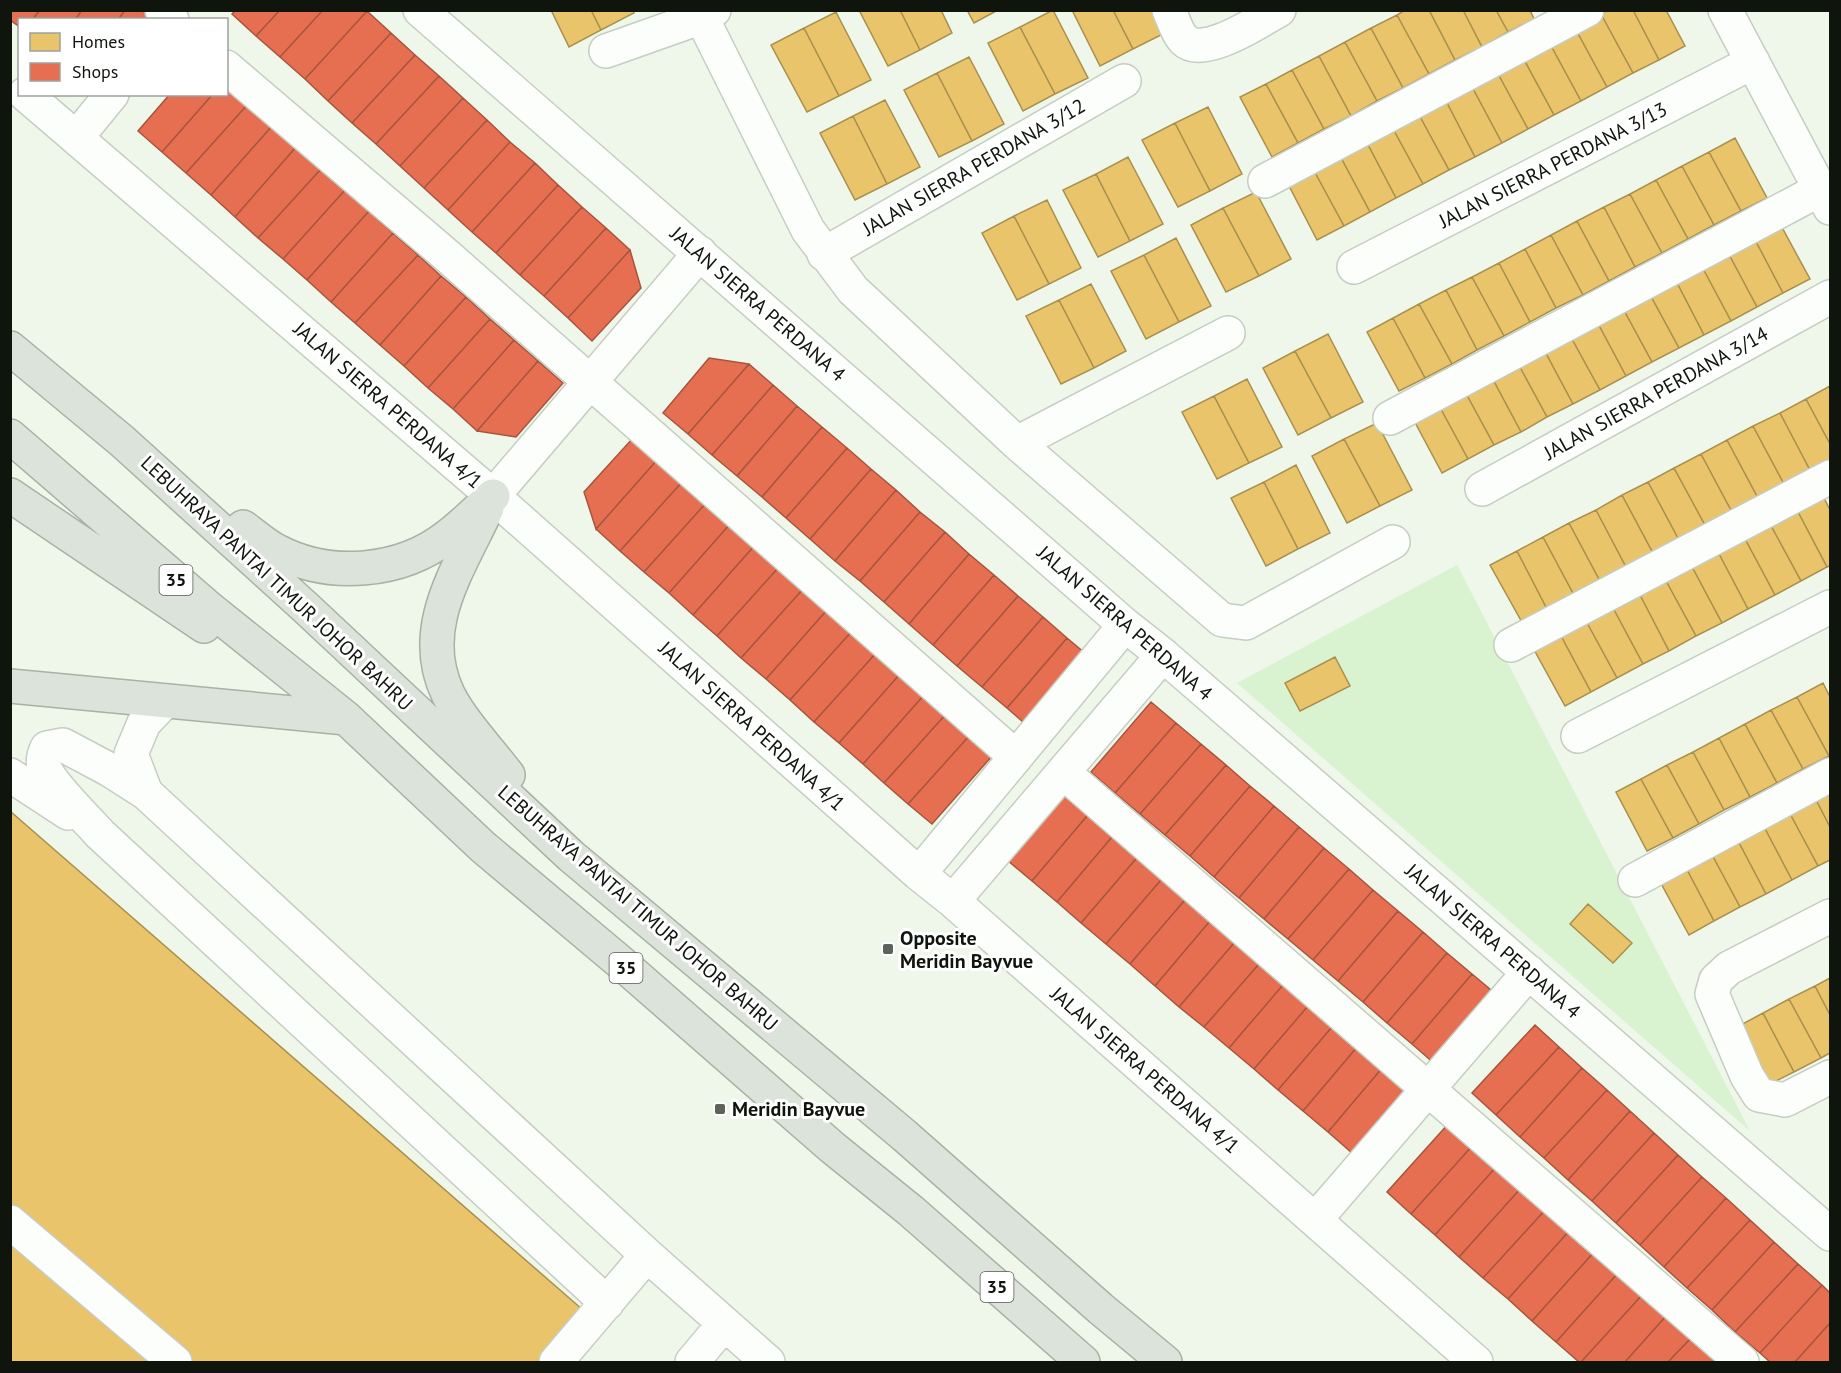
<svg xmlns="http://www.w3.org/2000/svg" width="1841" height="1373" font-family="'PT Sans',sans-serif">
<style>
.green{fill:#d9f2cf}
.homes{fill:#e9c46a;stroke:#a88f4e;stroke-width:1.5}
.shops{fill:#e76f51;stroke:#a6543d;stroke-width:1.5}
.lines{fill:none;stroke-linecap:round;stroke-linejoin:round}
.minor-casing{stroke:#c6cdc2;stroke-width:36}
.highway-casing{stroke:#a8b1a4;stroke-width:36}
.minor{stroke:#fcfefc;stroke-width:33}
.highway{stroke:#dce3da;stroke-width:33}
.poi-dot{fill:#5d635a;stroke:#fff;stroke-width:2}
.labels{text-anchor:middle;stroke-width:6;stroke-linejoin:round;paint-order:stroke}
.shield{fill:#fff;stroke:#575a56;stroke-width:1.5}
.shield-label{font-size:18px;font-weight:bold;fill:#0f140d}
.street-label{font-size:20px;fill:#0f140d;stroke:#fff}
.poi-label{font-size:20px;font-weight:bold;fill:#0f140d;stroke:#fff;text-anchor:start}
</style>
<rect width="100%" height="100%" fill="#eef7ea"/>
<!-- green -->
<path class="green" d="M1457 565 1750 1131 1237 683Z"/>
<!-- homes -->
<path class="homes" d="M551 10H591L601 30 569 47Z
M591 10H633L634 13 601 30Z
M859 10H900L920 50 888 66Z
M900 10H941L952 33 920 50Z
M967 10H998L974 23Z
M1053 10 1088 78 1055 94 1020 27Z
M1072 10H1113L1133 49 1100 66Z
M1113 10H1153L1165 33 1133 49Z
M1405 10H1429L1455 60 1429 74 1397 15Z
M1429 10H1463L1482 47 1455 60Z
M1463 10H1496L1508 32 1482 47Z
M1496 10H1530L1534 19 1508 32Z
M1608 10H1633L1659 60 1633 73 1601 14Z
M1633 10H1666L1685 46 1659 60Z
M836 12 871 80 839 96 804 28Z
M1601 14 1633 73 1607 87 1575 28Z
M1397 15 1429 74 1403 88 1371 28Z
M1020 27 1055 94 1023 111 988 43Z
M804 28 839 96 807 112 771 45Z
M1371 28 1403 88 1377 101 1345 42Z
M1575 28 1607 87 1581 101 1549 42Z
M1345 42 1377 101 1351 116 1319 56Z
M1549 42 1581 101 1554 115 1522 56Z
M1319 56 1351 116 1324 129 1292 70Z
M1522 56 1554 115 1528 129 1496 70Z
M969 57 1004 124 972 141 937 73Z
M1292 70 1324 129 1298 143 1266 84Z
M1496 70 1528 129 1502 143 1470 83Z
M937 73 972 141 939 157 904 90Z
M1470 83 1502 143 1475 157 1444 97Z
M1266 84 1298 143 1272 157 1240 97Z
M1444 97 1475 157 1449 170 1417 111Z
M885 100 920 167 887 184 853 116Z
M1208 107 1242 174 1210 191 1175 123Z
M1417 111 1449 170 1423 184 1391 125Z
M853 116 887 184 855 200 820 133Z
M1175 123 1210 191 1178 207 1142 140Z
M1391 125 1423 184 1396 198 1365 139Z
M1735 138 1767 198 1741 211 1709 152Z
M1365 139 1396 198 1370 212 1338 152Z
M1338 152 1370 212 1344 226 1312 167Z
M1709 152 1741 211 1714 225 1682 166Z
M1128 157 1163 224 1130 241 1096 174Z
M1682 166 1714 225 1688 239 1656 180Z
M1312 167 1344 226 1317 240 1286 180Z
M1096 174 1130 241 1098 257 1063 190Z
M1656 180 1688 239 1662 253 1630 194Z
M1256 192 1291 259 1259 276 1223 208Z
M1630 194 1662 253 1635 267 1604 207Z
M1047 200 1081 268 1049 284 1014 216Z
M1604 207 1635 267 1609 281 1577 221Z
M1223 208 1259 276 1226 292 1191 225Z
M1014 216 1049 284 1017 300 982 233Z
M1778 220 1810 279 1783 293 1752 234Z
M1577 221 1609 281 1583 295 1551 235Z
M1752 234 1783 293 1757 307 1725 247Z
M1551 235 1583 295 1556 308 1525 249Z
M1176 238 1211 306 1179 322 1144 255Z
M1725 247 1757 307 1731 321 1699 261Z
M1525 249 1556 308 1530 322 1499 263Z
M1144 255 1179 322 1146 339 1111 271Z
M1699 261 1731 321 1704 335 1673 275Z
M1499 263 1530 322 1504 336 1472 277Z
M1673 275 1704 335 1679 348 1647 289Z
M1472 277 1504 336 1477 350 1446 290Z
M1091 284 1126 351 1094 368 1059 300Z
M1647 289 1679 348 1652 362 1620 303Z
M1446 290 1477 350 1452 364 1419 304Z
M1059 300 1094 368 1061 384 1026 316Z
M1620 303 1652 362 1626 376 1594 316Z
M1419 304 1452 364 1425 378 1393 318Z
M1594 316 1626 376 1600 390 1567 330Z
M1393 318 1425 378 1399 391 1367 332Z
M1567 330 1600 390 1573 404 1541 344Z
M1328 334 1363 402 1331 418 1295 351Z
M1541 344 1573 404 1547 417 1515 358Z
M1295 351 1331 418 1298 435 1263 368Z
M1515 358 1547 417 1521 432 1489 372Z
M1489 372 1521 432 1494 445 1462 386Z
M1247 379 1282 447 1249 463 1214 396Z
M1462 386 1494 445 1468 459 1436 400Z
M1830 386V444L1806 399Z
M1214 396 1249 463 1217 479 1182 412Z
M1806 399 1830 444V462L1811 472 1780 413Z
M1436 400 1468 459 1442 473 1410 413Z
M1780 413 1811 472 1785 486 1753 426Z
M1377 423 1412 490 1380 506 1344 439Z
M1753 426 1785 486 1759 500 1727 440Z
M1344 439 1380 506 1347 523 1312 456Z
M1727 440 1759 500 1733 514 1701 454Z
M1701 454 1733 514 1706 527 1674 468Z
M1296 465 1330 533 1298 549 1264 482Z
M1674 468 1706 527 1680 542 1648 482Z
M1264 482 1298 549 1266 566 1231 498Z
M1648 482 1680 542 1654 555 1622 495Z
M1822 494 1830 510V566L1827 567 1796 508Z
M1622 495 1654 555 1627 569 1596 510Z
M1796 508 1827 567 1801 581 1769 522Z
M1596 510 1627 569 1601 583 1569 523Z
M1769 522 1801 581 1775 595 1743 535Z
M1569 523 1601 583 1575 597 1543 537Z
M1743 535 1775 595 1748 609 1717 550Z
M1543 537 1575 597 1548 611 1517 551Z
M1717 550 1748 609 1722 623 1690 563Z
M1517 551 1548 611 1523 624 1490 565Z
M1690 563 1722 623 1696 636 1664 577Z
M1664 577 1696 636 1669 651 1638 591Z
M1638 591 1669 651 1643 664 1611 604Z
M1611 604 1643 664 1617 678 1585 619Z
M1585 619 1617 678 1591 692 1559 632Z
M1559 632 1591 692 1565 706 1532 646Z
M1335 657 1350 686 1300 711 1285 683Z
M1823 683 1830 697V755L1829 756 1797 697Z
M1797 697 1829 756 1803 769 1771 710Z
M1771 710 1803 769 1777 783 1745 724Z
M1745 724 1777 783 1750 797 1719 738Z
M1719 738 1750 797 1724 810 1693 752Z
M1693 752 1724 810 1699 824 1667 765Z
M1667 765 1699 824 1673 838 1641 779Z
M1641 779 1673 838 1647 851 1616 792Z
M1830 785V827L1813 794Z
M1813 794 1830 827V860L1818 866 1787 808Z
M1787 808 1818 866 1792 880 1761 821Z
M10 811 583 1310 539 1362H10Z
M1761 821 1792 880 1766 894 1735 835Z
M1735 835 1766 894 1740 907 1709 849Z
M1709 849 1740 907 1714 921 1683 862Z
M1683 862 1714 921 1689 935 1657 876Z
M1588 904 1632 943 1613 963 1570 924Z
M1830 978V1015L1815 986Z
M1815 986 1830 1015V1053L1821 1058 1789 999Z
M1789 999 1821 1058 1794 1072 1763 1013Z
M1763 1013 1794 1072 1768 1085 1737 1027Z"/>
<!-- shops -->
<path class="shops" d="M10 10H40L32 20H20V27L10 20Z
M40 10H82L75 20H32Z
M82 10H125L118 20H75Z
M125 10H142L153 20H118Z
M236 10H280L256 36 232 14Z
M280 10H323L280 57 256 36Z
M323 10 367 11 305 79 280 57Z
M367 11 391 33 328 101 305 79Z
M391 33 415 55 352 123 328 101Z
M415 55 439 76 376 144 352 123Z
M439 76 463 98 400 166 376 144Z
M226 86 248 104 186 173 162 152 213 94H226Z
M170 94H213L162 152 138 131Z
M463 98 487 120 424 188 400 166Z
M248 104 272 126 211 195 186 173Z
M487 120 510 142 448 210 424 188Z
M272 126 296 147 235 217 211 195Z
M510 142 535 163 472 232 448 210Z
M296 147 321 169 258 238 235 217Z
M535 163 558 185 496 253 472 232Z
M321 169 345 190 283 259 258 238Z
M558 185 582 207 520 275 496 253Z
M345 190 369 211 307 280 283 259Z
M582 207 606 228 544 296 520 275Z
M369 211 393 233 331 302 307 280Z
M606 228 630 250 568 318 544 296Z
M393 233 418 255 355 323 331 302Z
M630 250 641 288 592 341 568 318Z
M418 255 441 276 380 345 355 323Z
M441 276 466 297 404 366 380 345Z
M466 297 490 319 428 388 404 366Z
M490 319 514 340 453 409 428 388Z
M514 340 538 361 477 431 453 409Z
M709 358 749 364 688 434 663 413Z
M538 361 563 383 516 437 477 431Z
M749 364 773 385 712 455 688 434Z
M773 385 797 406 737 476 712 455Z
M797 406 822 427 762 497 737 476Z
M822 427 847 448 786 518 762 497Z
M633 438 657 460 596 529 584 492Z
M847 448 871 469 810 539 786 518Z
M657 460 682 482 620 551 596 529Z
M871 469 896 490 835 561 810 539Z
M682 482 706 503 644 572 620 551Z
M896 490 920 512 860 581 835 561Z
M706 503 730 524 669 593 644 572Z
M920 512 945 532 884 602 860 581Z
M730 524 755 545 693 615 669 593Z
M945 532 969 554 909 624 884 602Z
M755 545 779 567 717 636 693 615Z
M969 554 994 575 933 645 909 624Z
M779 567 803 589 741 658 717 636Z
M994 575 1018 596 957 666 933 645Z
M803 589 827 610 766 679 741 658Z
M1018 596 1043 617 982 687 957 666Z
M827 610 852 631 790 700 766 679Z
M1043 617 1067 638 1007 708 982 687Z
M852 631 876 653 814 722 790 700Z
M1067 638 1092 659 1031 729 1007 708Z
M876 653 900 674 839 743 814 722Z
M900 674 924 695 863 764 839 743Z
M924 695 946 714 884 783 863 764Z
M1151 702 1176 723 1115 793 1091 772Z
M946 714 970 735 908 804 884 783Z
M1176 723 1201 744 1140 814 1115 793Z
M970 735 993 755 932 824 908 804Z
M1201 744 1226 765 1165 835 1140 814Z
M1226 765 1250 786 1190 856 1165 835Z
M1250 786 1274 806 1214 877 1190 856Z
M1067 790 1092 810 1032 881 1007 860Z
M1274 806 1299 827 1239 898 1214 877Z
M1092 810 1117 831 1057 902 1032 881Z
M1299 827 1324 848 1264 919 1239 898Z
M1117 831 1141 853 1081 923 1057 902Z
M1324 848 1349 869 1288 939 1264 919Z
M1141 853 1166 874 1106 944 1081 923Z
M1349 869 1373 890 1313 960 1288 939Z
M1166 874 1190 894 1130 964 1106 944Z
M1373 890 1398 911 1338 981 1313 960Z
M1190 894 1215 915 1155 986 1130 964Z
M1398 911 1423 932 1363 1002 1338 981Z
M1215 915 1240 936 1179 1007 1155 986Z
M1423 932 1447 953 1387 1023 1363 1002Z
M1240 936 1265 957 1204 1027 1179 1007Z
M1447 953 1472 974 1412 1044 1387 1023Z
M1265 957 1289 978 1229 1048 1204 1027Z
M1472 974 1497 995 1436 1065 1412 1044Z
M1289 978 1314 999 1254 1069 1229 1048Z
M1314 999 1338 1020 1278 1090 1254 1069Z
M1338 1020 1363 1040 1303 1111 1278 1090Z
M1535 1025 1559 1047 1496 1115 1472 1093Z
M1363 1040 1388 1061 1328 1132 1303 1111Z
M1559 1047 1582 1068 1520 1137 1496 1115Z
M1388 1061 1413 1083 1352 1153 1328 1132Z
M1582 1068 1607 1090 1544 1158 1520 1137Z
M1607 1090 1630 1111 1568 1180 1544 1158Z
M1630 1111 1654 1133 1592 1201 1568 1180Z
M1449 1123 1473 1145 1411 1214 1387 1192Z
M1654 1133 1678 1155 1616 1223 1592 1201Z
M1473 1145 1497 1166 1435 1235 1411 1214Z
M1678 1155 1702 1177 1640 1245 1616 1223Z
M1497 1166 1521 1188 1459 1257 1435 1235Z
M1702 1177 1726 1198 1664 1267 1640 1245Z
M1521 1188 1546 1209 1483 1278 1459 1257Z
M1726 1198 1750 1220 1687 1288 1664 1267Z
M1546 1209 1570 1230 1508 1299 1483 1278Z
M1750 1220 1774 1242 1712 1310 1687 1288Z
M1570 1230 1594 1252 1532 1321 1508 1299Z
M1774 1242 1798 1264 1735 1332 1712 1310Z
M1594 1252 1618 1273 1556 1342 1532 1321Z
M1798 1264 1822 1285 1760 1353 1735 1332Z
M1618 1273 1642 1295 1581 1362H1579L1556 1342Z
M1822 1285 1830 1293V1323L1795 1362H1770L1760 1353Z
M1642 1295 1666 1316 1625 1362H1581Z
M1666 1316 1691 1338 1668 1362H1625Z
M1830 1323V1362H1795Z
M1691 1338 1715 1359 1712 1362H1668Z"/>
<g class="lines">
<!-- minor casing -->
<g class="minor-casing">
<path id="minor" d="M162 10 172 20
M420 10 1125 625 1163 655 1830 1234
M698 10 808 230 853 290 1017 443 1222 620 1246 623 1393 542
M1169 10C1173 19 1177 33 1184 40 1203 59 1259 21 1279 10
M1725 10 1830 208
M606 51 702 17 714 10
M226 67 444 253 1016 757
M25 94 493 496 919 874 953 901 1476 1362
M76 138 112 94
M1265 181 1587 10
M824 254 1124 81
M1354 267 1753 62
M1390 418 1821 189
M1017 443 1228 333
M1482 489 1830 297
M493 496 700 253
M1511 645 1830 477
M1578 736 1830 607
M1063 772 1742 1362
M10 775 68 813
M146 793 131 754 144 723 165 701
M919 874 1125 625
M1635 880 1830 775
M953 901 1163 655
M1830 916 1729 968 1716 980 1712 994 1747 1076 1759 1095 1785 1100 1830 1077
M1315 1220 1529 972
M10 1222 175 1362
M607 1303 100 834C85 817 52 786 44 767 42 760 44 754 47 748L63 745 110 770 146 793 647 1255 768 1362
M556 1362 647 1255
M692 1362 724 1324"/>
</g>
<!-- highway casing -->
<g class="highway-casing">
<path id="highway" d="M10 348 122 441 305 607 571 856 905 1136 1101 1309 1165 1362
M10 436 210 609 346 718 483 847 620 962 833 1148 911 1211 1083 1362
M10 495 204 626
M487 508C460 568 416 627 448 694 462 722 489 750 508 775
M243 527C254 535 265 545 277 551 330 579 401 573 448 536 464 524 478 509 493 496
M10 686 346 718"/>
</g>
<!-- minor -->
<use href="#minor" class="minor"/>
<!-- highway -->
<use href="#highway" class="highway"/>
</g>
<!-- markers -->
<g class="poi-dot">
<rect x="882" y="943" width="12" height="12" rx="3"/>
<rect x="714" y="1103" width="12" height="12" rx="3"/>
</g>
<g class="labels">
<!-- shield labels -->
<g class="shield">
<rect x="159.5" y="565" width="33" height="30" rx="4.5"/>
<rect x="609.5" y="953" width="33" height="30" rx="4.5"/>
<rect x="980.5" y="1272" width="33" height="30" rx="4.5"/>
</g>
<g class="shield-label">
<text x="176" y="586">35</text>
<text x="626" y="974">35</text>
<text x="997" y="1293">35</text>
</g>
<!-- street labels -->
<g class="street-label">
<text transform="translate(1553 165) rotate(-27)" y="7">JALAN SIERRA PERDANA 3/13</text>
<text transform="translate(974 167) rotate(-30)" y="7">JALAN SIERRA PERDANA 3/12</text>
<text transform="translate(758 304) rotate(41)" y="7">JALAN SIERRA PERDANA 4</text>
<text transform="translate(1656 393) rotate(-29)" y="7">JALAN SIERRA PERDANA 3/14</text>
<text transform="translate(388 405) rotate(41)" y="7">JALAN SIERRA PERDANA 4/1</text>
<text transform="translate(277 583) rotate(43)" y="7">LEBUHRAYA PANTAI TIMUR JOHOR BAHRU</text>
<text transform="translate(1125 623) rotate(41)" y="7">JALAN SIERRA PERDANA 4</text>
<text transform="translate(752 726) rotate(42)" y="7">JALAN SIERRA PERDANA 4/1</text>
<text transform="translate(638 908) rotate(41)" y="7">LEBUHRAYA PANTAI TIMUR JOHOR BAHRU</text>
<text transform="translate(1493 941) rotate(41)" y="7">JALAN SIERRA PERDANA 4</text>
<text transform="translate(1145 1070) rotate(41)" y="7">JALAN SIERRA PERDANA 4/1</text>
</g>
<!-- poi labels -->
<g class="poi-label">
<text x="900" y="945">Opposite<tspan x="900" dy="23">Meridin Bayvue</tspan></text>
<text x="732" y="1116">Meridin Bayvue</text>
</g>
</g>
<!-- border -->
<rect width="1841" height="1373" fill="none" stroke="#0f140d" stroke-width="24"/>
<!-- legend -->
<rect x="18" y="18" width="210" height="78" fill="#ffffff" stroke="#9fa19e" stroke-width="1.5"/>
<rect x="30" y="33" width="30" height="18" fill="#e9c46a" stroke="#9fa19e" stroke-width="1.5"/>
<text x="72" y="48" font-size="18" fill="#0f140d">Homes</text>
<rect x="30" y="63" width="30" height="18" fill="#e76f51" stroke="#9fa19e" stroke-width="1.5"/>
<text x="72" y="78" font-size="18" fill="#0f140d">Shops</text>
</svg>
